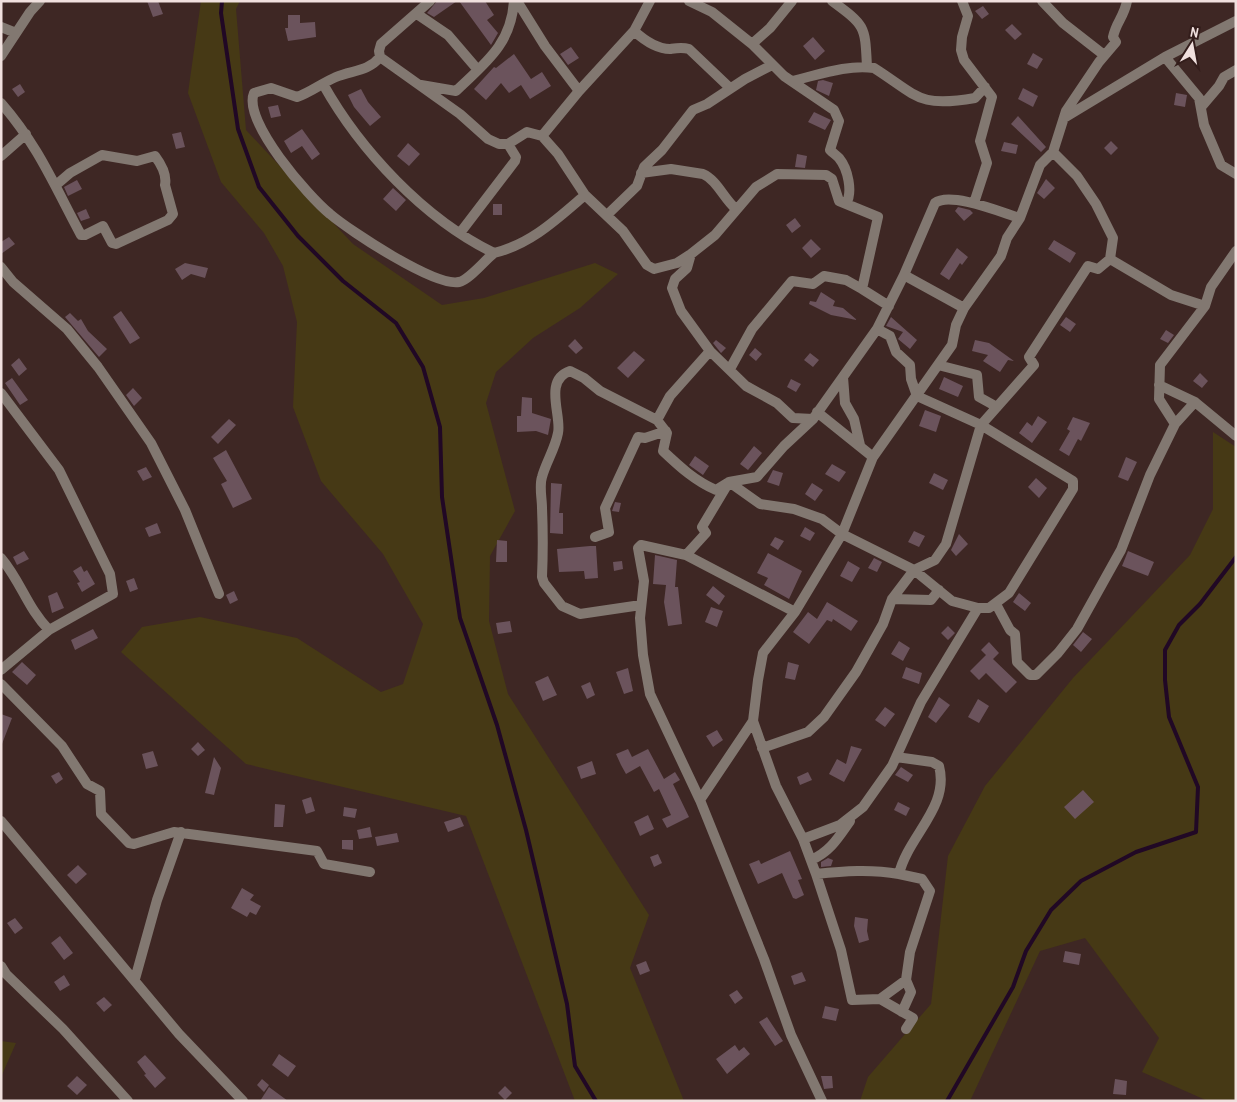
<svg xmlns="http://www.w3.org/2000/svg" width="1237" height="1102" font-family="'Archivo Narrow',sans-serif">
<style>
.green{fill:#463915}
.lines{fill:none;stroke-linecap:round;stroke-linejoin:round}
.stream{stroke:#210825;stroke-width:4}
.building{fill:#6b535c}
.minor{stroke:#827871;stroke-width:10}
</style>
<rect width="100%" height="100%" fill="#3e2724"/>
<!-- green -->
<path class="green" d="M201 1H240L236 9 246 130 353 244 442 305 484 298 595 263 618 274 580 308 533 338 496 372 486 403 515 511 490 556 489 621 508 694 649 915 630 968 684 1101H575L466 816 246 764 121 652 142 627 200 617 297 638 381 692 403 684 423 624 383 554 321 481 293 407 297 322 283 266 264 233 221 182 188 93Z
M1213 432 1236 447V1101H1208L1142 1072 1159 1038 1085 938 1040 951 970 1101H860L868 1077 931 1004 948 856 985 786 1073 678 1190 555 1213 509Z
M1 1041 16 1043 1 1077Z"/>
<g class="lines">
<!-- stream -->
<path class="stream" d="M222 1 221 13 238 129 259 187 298 236 343 281 396 323 423 367 440 427 442 497 460 618 497 725 526 830 567 1004 575 1066 596 1101
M947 1101 1013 987 1026 951 1051 910 1081 881 1136 852 1196 832 1198 787 1169 717 1165 680V650L1179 625 1200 604 1236 557"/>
</g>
<!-- building -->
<path class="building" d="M147 1H158L163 14 153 17Z
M437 1H457L434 17 427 13Z
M459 1H485L494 15 487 20 498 33 491 45Z
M983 6 989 14 982 19 975 11Z
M288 15H300V23L315 22 316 37 288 41 285 28H288Z
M1012 24 1022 34 1015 40 1005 30Z
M813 37 825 51 815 60 803 46Z
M571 47 579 58 568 65 560 54Z
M1033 53 1043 59 1037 69 1027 64Z
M514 54 531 79 542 72 551 86 530 99 521 85 509 93 501 83 486 100 474 89 494 67 496 68Z
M823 80 833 83 829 96 816 90 818 81Z
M20 84 25 92 18 97 12 89Z
M1023 88 1038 96 1033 107 1018 99Z
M361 89 368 102 381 117 370 126 354 107 348 95Z
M1176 93 1187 95 1185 107 1174 105Z
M278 105 281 116 271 118 268 107Z
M814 112 831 120 825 130 808 122Z
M1018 116 1046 147 1041 152 1011 124Z
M302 129 320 154 312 160 302 146 291 153 284 141Z
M181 132 185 147 176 149 172 134Z
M1111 141 1118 148 1111 155 1104 148Z
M1004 142 1018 145 1016 154 1001 151Z
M408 143 420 154 409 166 397 156Z
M797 154 807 156 805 168 795 167Z
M1046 179 1055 188 1044 199 1037 193Z
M77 180 82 189 68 196 64 187Z
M393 188 406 200 396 211 383 199Z
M493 204H502V215H493Z
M958 207 970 210 973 213 964 221 955 211Z
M86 209 90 218 81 221 77 213Z
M795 218 801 226 792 233 786 225Z
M9 237 15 244 1 254V242Z
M811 239 821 249 811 258 802 248Z
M1054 240 1076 253 1070 263 1048 249Z
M957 248 968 257 962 265 960 263 949 280 940 274Z
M185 263 208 268 205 278 191 274 182 280 175 269Z
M821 292 835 301 833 306 843 308 857 320 831 315 809 304 810 301 816 302Z
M121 311 140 338 130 344 113 317Z
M70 313 78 321 81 319 88 331 107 349 99 357 65 317Z
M891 317 917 340 910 349 898 339 903 332 886 326Z
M1066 317 1076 324 1070 332 1060 325Z
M1166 330 1174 335 1168 343 1160 339Z
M575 339 583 348 576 354 568 346Z
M716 340 726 348 721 353 713 343Z
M975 340 989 343 1014 361 1008 360 1000 372 983 361 988 355 972 351Z
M755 348 762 354 756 361 749 355Z
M634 351 645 360 628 378 617 368Z
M810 353 819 360 813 367 804 360Z
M19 358 27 369 19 376 11 365Z
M1200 373 1208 381 1202 388 1193 381Z
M944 377 963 386 958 397 939 389Z
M12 378 28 400 20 405 5 383Z
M791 379 801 384 796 392 787 387Z
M133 388 142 398 134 406 126 395Z
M522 397 532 398V413L551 419 548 435 536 431 517 432V416H521Z
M925 410 941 416 936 432 919 426Z
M1038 416 1047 422 1032 443 1019 433 1027 422 1032 426Z
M1073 417 1090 423 1081 441 1078 439 1069 456 1059 450 1070 431 1067 429Z
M229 419 236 425 218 444 211 437Z
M754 446 762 453 748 470 740 464Z
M226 450 252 499 233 508 221 484 227 481 213 458Z
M695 456 709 466 703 475 689 465Z
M1126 457 1137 462 1128 481 1118 477Z
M832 464 846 472 839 482 825 474Z
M146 467 152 477 143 481 137 471Z
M773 470 783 473 779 486 767 482Z
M934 473 948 480 943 490 929 483Z
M1036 478 1047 488 1039 498 1028 487Z
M551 483 562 484 559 513H563V534L550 533Z
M812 483 823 490 815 501 805 494Z
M615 502 621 503 619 512 612 511Z
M157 523 161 533 149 537 145 528Z
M805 527 815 533 810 541 800 536Z
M914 531 925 536 919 547 908 542Z
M959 534 968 544 956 556 951 550Z
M775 537 784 541 778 550 770 545Z
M497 540 507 541V562H496Z
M590 546H596L598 578 585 579 584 571 559 572 557 549Z
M24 551 29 559 17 565 13 557Z
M1128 551 1154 562 1148 576 1122 566Z
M768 553 802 571 789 599 764 585 768 578 757 573Z
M655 555 677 560 675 587H678L682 624 668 626 664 602 666 585 653 584Z
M874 558 882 562 877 572 868 568Z
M622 561 623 569 614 571 613 562Z
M848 561 860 568 852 582 840 576Z
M81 566 84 572 87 570 95 584 82 592 77 583 80 582 73 571Z
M134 578 138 589 130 592 126 581Z
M713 586 725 596 719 605 706 595Z
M234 591 238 600 230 604 226 595Z
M57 592 64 608 52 613 48 596Z
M1019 593 1031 603 1025 611 1013 602Z
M827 602 858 621 851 631 833 619 832 622 827 620 809 644 793 632 808 612 817 619Z
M711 607 723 611 717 627 705 622Z
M510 621 512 632 498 634 496 623Z
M948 626 955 633 948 640 941 633Z
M93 629 98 638 75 650 71 640Z
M1083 632 1092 639 1081 652 1073 645Z
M899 641 910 648 903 661 891 654Z
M989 642 999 653 993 659 1017 682 1006 693 986 673 979 680 970 671 986 655 981 650Z
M22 662 36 675 27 685 12 672Z
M788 662 799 665 795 680 785 678Z
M906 667 922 673 919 684 902 678Z
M628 668 633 691 624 694 616 672Z
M548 676 557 695 543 701 535 682Z
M590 682 595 695 587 699 581 686Z
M939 697 950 705 936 723 928 717Z
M978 699 989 706 979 723 968 717Z
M885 707 895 714 885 727 875 720Z
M1 714 12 718 2 744H1Z
M717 730 723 740 713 747 706 736Z
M198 742 205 750 198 756 191 749Z
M851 746 862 749 844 782 829 774 837 759 846 764Z
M628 749 632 757 648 749 664 779 675 772 680 780 673 784 689 817 667 828 662 819 671 815 659 789 654 792 640 766 626 774 621 765 616 754Z
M153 751 158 766 146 769 142 754Z
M214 757 221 768 214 795 205 793Z
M592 761 596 774 581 779 577 767Z
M901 767 913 775 908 782 895 775Z
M59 772 63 779 56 784 51 776Z
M808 772 812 780 800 785 797 777Z
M1083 790 1094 802 1075 819 1064 807Z
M311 797 315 811 306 814 302 800Z
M898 802 910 808 906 816 894 810Z
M275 804 285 805 283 827H274Z
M344 807 357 809 355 818 343 816Z
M648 815 654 829 640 836 634 822Z
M460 817 464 826 448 832 444 822Z
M370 827 372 837 359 839 357 830Z
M397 833 399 842 377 846 375 837Z
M342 840H353V850L342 849Z
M790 851 802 879 798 880 804 895 796 899 793 898 782 873 758 884 749 864 759 860 761 864Z
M658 854 662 863 654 867 650 857Z
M828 858 833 860 831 866 821 867V862Z
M78 865 87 874 76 884 67 875Z
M242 888 254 895 250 900 261 906 256 915 250 912 247 917 231 908Z
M855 917 868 919 867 931 869 940 859 943 854 926Z
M15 918 23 928 15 934 7 923Z
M60 936 73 953 64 960 51 943Z
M1065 951 1081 954 1079 965 1063 962Z
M646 961 650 971 640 975 636 965Z
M802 972 806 981 794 985 791 976Z
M64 975 70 985 60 991 54 982Z
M737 990 743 998 735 1004 729 995Z
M104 997 112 1005 104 1012 96 1003Z
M825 1006 839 1009 836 1021 822 1018Z
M767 1017 783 1041 775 1046 759 1022Z
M735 1045 739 1051 744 1047 750 1054 727 1074 716 1059Z
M279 1054 296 1066 288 1077 272 1065Z
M145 1055 166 1078 155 1088 144 1075 146 1074 137 1062Z
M77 1076 87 1085 77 1095 67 1086Z
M821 1076H832L833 1088 824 1089Z
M262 1079 269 1085 264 1092 257 1085Z
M1115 1079 1127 1081 1126 1095 1113 1094Z
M505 1086 512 1093 505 1100 498 1093Z
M269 1087 288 1101H260Z"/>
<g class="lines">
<!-- minor -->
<path class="minor" d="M430 1 381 44 379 51 380 57 460 114 488 139 499 144H508L527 132 542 136 579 91 634 31 650 1
M517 1 545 46 579 91
M689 1 712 12 752 44 784 76 834 110 839 121 830 150C833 153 836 155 839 158 848 169 853 192 846 204
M832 1C866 26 865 26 867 67
M962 1 968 16 962 37 961 50 964 60 992 97 980 141 987 163 974 203
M1042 1 1063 23 1104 55
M417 14 448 35 478 70
M1 27 16 33
M634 31C644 40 656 49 670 49 677 48 682 47 689 49L730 88
M752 44 770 28 792 1
M1 56 30 12 40 1
M380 57C368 72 352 70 336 77 322 83 311 92 297 97L271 88 254 93C242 121 309 197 330 214 350 231 435 287 459 282 469 280 485 260 494 253
M1165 57 1199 98 1204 125 1221 165 1236 174
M792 81C818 75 848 64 874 68 918 96 918 108 975 98L985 87
M323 84C360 150 424 219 494 253 531 244 557 219 585 195
M421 85 456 91C485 63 511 45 514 1
M1 103C38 145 55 187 81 235H85L103 226 112 243 116 244 168 220 173 214 165 185C167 175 161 164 155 156L137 161 102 155 70 173 56 185
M1202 106 1219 86 1224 77 1236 70
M1064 118 1165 57 1236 21
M542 136 558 154 585 195 623 231 647 265 654 269 677 263 691 254 715 235 756 187 777 174 826 175 832 179 839 201 878 217 862 289 889 306
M1 156 26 134
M641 173 671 169 703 174C717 180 724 199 736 209
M608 214 637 186 644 167 662 150 693 110 707 104 745 79 772 65
M460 233 515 161 516 157 508 144
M691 254 687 268 675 279 672 288 681 311 710 351 746 386 777 403 793 418 813 419
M1110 259 1171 295 1205 306
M1 267 13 282 67 329 98 367 151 443 185 510 219 594
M904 275 964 308
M938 365 977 375 979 397 997 407
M730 369 752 329 792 281 813 284 824 276 846 280 862 289
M843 377 845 403 854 419 860 445
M1159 385 1195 402 1236 436
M1 393 59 470 110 574 113 594 49 630 1 670
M817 412 873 457
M657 420 670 396 710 351
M1175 424 1159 399 1160 365 1205 306 1211 287 1236 251
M595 537 609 532 605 508 638 437 645 438 666 431
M686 555 706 533 702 527 729 482 757 477 784 446 813 419 877 329 904 275 935 203C950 191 1003 213 1020 218
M1 558C20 580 28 609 49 630
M892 599 931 600 939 590
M996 604 1010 630 1015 634 1017 662 1030 675H1036L1058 653 1077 629 1121 550 1150 475 1175 424 1195 402
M641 605 580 614 562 606 544 583 542 577C543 554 543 531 542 508 542 498 539 486 542 477 546 462 555 449 558 433 562 416 543 380 570 371L584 378 600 391 657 420 667 433 663 451C680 467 695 481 716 490L729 482 760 504 794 509 822 519 842 534 914 570 952 601 978 608H989L1009 593 1073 489V481L981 425 917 396 911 379 910 365 896 352 890 336 877 329
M1 684 62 746 87 784 100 791 101 814 129 843 134 844 174 832 317 851 324 864 370 872
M753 721 776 786 803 839 816 874 841 950 852 1000 880 999 913 1018 906 1029
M762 748 808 732 824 717 856 672 883 624 892 599 914 570 935 560 946 544 981 425 1034 365 1029 357 1088 266 1098 269 1110 259 1113 238 1096 204 1077 176 1053 152
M700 800 650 694 643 655 640 618 644 581 638 548 641 545 686 555 795 612
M1 821 179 1034 243 1101
M803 839 840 825 863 807 892 766 921 702 978 608
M811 860C830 852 838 838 850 821
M816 874C844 871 871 869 899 874 908 836 950 807 939 766L932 762 896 757
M1 966 6 974 63 1029 128 1101
M135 979 157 900 181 832
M880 999 906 980 910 952 930 891 922 879 899 874
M902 1012 911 992 906 980
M822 1101 791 1035 764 959 700 800 753 721 758 680 763 653 795 612 842 534 873 457 952 345 956 325 964 308 1001 256 1007 238 1020 218 1040 165 1053 152 1066 111 1099 62 1116 42 1113 37C1116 22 1124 17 1127 1"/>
</g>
<!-- border -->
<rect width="1237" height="1102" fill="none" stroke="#f0e0de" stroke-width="5"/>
<!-- north arrow -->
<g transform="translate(1192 45) rotate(11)" stroke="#331d1b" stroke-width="4" paint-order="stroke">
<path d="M0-4L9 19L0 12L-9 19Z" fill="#f0e0de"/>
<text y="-8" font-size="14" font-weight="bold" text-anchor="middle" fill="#f0e0de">N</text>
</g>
</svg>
